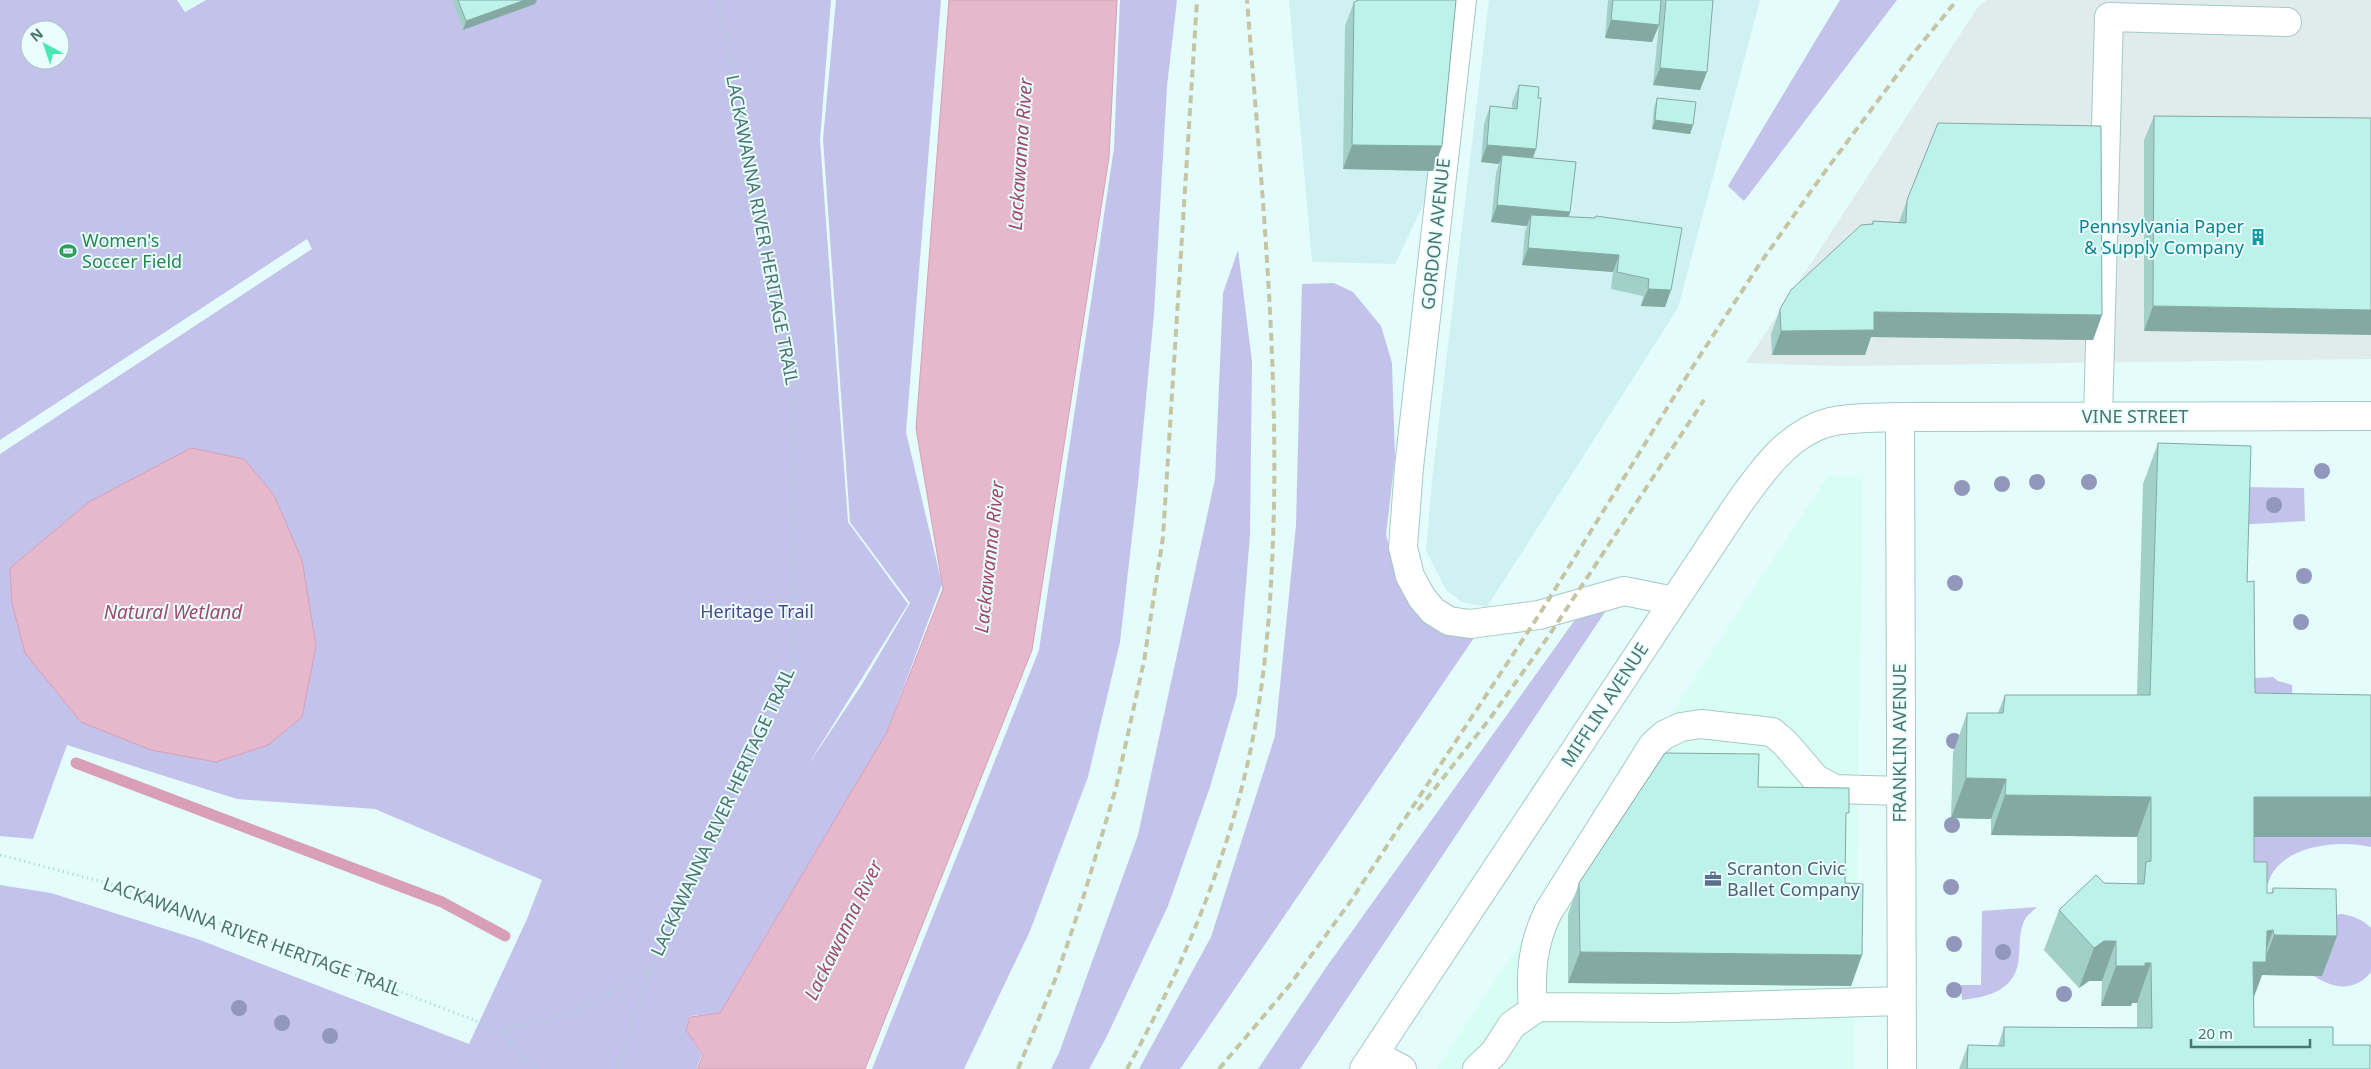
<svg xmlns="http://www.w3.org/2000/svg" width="2371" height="1069" font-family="'Noto Sans',sans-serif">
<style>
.residential{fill:#d0f1f1}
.commercial{fill:#d8fdf3}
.industrial{fill:#dfeceb}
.green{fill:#c3c2ea;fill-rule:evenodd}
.water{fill:#e6b8cc;stroke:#d89fb7}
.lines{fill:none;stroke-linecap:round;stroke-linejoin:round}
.stream{stroke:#d89fb7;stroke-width:11}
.minor-casing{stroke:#a5c9c4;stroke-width:30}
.path{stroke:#9fd7cd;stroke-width:3;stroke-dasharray:1 4;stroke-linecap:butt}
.minor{stroke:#fff;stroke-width:28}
.rail{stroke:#c6c5a3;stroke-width:4;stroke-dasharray:8 5;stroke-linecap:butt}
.tree{fill:#9298bc}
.wall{fill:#a2d0c8}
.shaded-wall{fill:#84a9a3}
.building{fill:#bcf2e9;stroke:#84a9a3}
.labels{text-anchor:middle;stroke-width:4;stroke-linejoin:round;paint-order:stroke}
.culture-label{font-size:18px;fill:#0d838f;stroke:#ebfeff;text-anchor:end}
.street-label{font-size:18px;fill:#49756c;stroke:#ebfeff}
.leisure-label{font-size:18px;fill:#27864d;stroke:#ebfeff;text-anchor:start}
.park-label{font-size:18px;fill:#4f4687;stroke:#ebfeff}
.service-label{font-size:18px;fill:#4e5e75;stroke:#ebfeff;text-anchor:start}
.water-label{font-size:19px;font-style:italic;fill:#9e4b6d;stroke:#ebfeff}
</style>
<rect width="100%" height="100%" fill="#e4fcfc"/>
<!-- residential -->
<path class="residential" d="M1289 0H1449L1431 189 1395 264 1312 262Z
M1489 0H1760L1678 308 1487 607 1462 602 1446 590 1426 551 1432 480Z"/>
<!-- commercial -->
<path class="commercial" d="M179 0H202L185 10Z
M1828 476H1863L1854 1069H1437Z"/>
<!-- industrial -->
<path class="industrial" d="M1987 0H2371V359L1841 366 1746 363 1978 7Z"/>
<!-- green -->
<path class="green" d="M0 0H177L185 12 206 0H831L820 140 848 522 908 604 808 765 861 686 910 603 850 522 823 139 836 0H941L906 432 942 584 887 732 720 1013 690 1016 686 1029 702 1055 696 1069H0V885L51 893 200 940 469 1044 527 919 542 880 375 809 237 799 67 745 33 839 0 836V454L312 249 307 239 0 440ZM30 30H60V60H30Z
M1120 0H1177L1167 86 1154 313 1138 484 1120 642 1088 777 1030 931 964 1069H872L1039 650 1114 148Z
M1840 0H1897L1744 201 1728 186Z
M1238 250 1252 362 1250 535 1237 695 1210 787 1168 906 1106 1038 1089 1069H1051L1059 1053 1138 835 1215 479 1223 293Z
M1334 283 1353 292 1381 326 1392 363 1395 458 1386 535 1399 584 1422 617 1432 627 1478 632 1180 1069H1139L1211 937 1275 736 1296 525 1302 284Z
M2237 487 2304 488 2305 521 2236 525Z
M1611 603 1300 1069H1258L1325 969 1577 617Z
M2273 677 2278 681 2292 685 2293 734 2239 679Z
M2239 837H2371V847C2339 839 2278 845 2268 884H2240Z
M2037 907C2032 912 2026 916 2024 921 2019 933 2020 944 2019 955 2018 989 1990 997 1962 1000L1961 985H1981L1982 911Z
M2341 914C2354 916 2362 919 2371 928V972C2355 992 2333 989 2314 976H2322L2329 916Z"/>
<!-- water -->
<path class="water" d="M949 0H1117L1109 157 1032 650 865 1069H697L703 1055 686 1030 690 1017 720 1013 887 732 943 589 916 428Z
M191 448 244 459 274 495 302 560 316 646 302 717 268 745 216 762 151 750 81 722 25 653 12 603 10 568 89 502Z"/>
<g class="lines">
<!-- stream -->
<path class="stream" d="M76 763 442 902 505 936"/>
<!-- minor casing -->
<g class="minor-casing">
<path id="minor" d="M1462 0 1409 467 1403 547 1410 576 1422 598 1433 611 1449 621 1470 624 1539 615 1624 591 1674 601
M1900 417 1902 1069
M2098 417 2109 17 2287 22
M1533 1009C1530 974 1532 945 1548 912L1653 745 1664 735 1681 727 1701 724 1772 732 1785 743 1816 779 1835 789 1900 791
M1374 1054 1402 1069
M1364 1069 1735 509C1759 475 1787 433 1830 422 1852 417 1877 418 1900 417L2371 416
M1477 1069 1494 1053 1512 1025 1538 1007 1671 1008 1900 1001"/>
</g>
<!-- path -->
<path class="path" d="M0 855 111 884 245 932 500 1030 534 1069
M500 1030 554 1018 587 1006 649 970
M617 1069 650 970 794 663V380L718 0"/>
<!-- minor -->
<use href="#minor" class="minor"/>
<!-- rail -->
<path class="rail" d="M1418 810 1491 717 1548 637 1704 400
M1018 1069 1057 975 1084 895 1116 788 1144 661 1163 537 1197 0
M1127 1069C1181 971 1225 867 1249 757 1267 675 1272 590 1274 506 1277 337 1260 168 1247 0
M1219 1069 1289 986 1350 902 1539 615 1690 371 1759 265 1821 177 1912 55 1957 0"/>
</g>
<!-- trees -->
<g class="tree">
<circle cx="2322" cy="471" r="8"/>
<circle cx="2037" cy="482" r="8"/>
<circle cx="2089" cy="482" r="8"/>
<circle cx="2002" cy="484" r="8"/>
<circle cx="1962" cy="488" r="8"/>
<circle cx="2274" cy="505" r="8"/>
<circle cx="2304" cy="576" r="8"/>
<circle cx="1955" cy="583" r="8"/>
<circle cx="2301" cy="622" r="8"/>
<circle cx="1954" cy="741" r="8"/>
<circle cx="1952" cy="825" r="8"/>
<circle cx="1951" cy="887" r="8"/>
<circle cx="1954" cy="944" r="8"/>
<circle cx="2003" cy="952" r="8"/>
<circle cx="1954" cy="990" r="8"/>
<circle cx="2064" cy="994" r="8"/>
<circle cx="239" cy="1008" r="8"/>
<circle cx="282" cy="1023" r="8"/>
<circle cx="330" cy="1036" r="8"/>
</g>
<!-- wall -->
<path class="wall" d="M452 0H537L535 4 463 30Z
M1608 0H1713L1700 90 1653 85 1660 13 1659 25 1652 42 1605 38Z
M1354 2 1442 146 1433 171 1343 169 1345 26Z
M1519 85 1533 158 1570 212 1569 217 1671 290 1665 307 1641 306 1643 296 1611 289 1613 272 1522 265 1525 232 1527 226 1491 222 1496 173 1499 164 1481 162 1484 124 1490 106 1512 108V102Z
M1657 98 1693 125 1690 134 1652 129 1654 107Z
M2154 116 2371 118 2144 331V140Z
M1907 200 2102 315 2093 340 1871 337 1865 355H1772L1771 334 1780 309 1872 224 1873 221 1899 222Z
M2158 443 2247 582 2255 693 2371 837H2254V862L2267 893H2271L2273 888 2337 936 2322 976 2262 975 2254 996V1027L2333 1045 2370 1069H1959L1968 1045 1998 1046 2004 1027H2137V1003H2132L2131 1006H2101L2102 981H2089L2079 988 2044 950 2059 910 2104 883 2137 884V837L1991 835V819L1951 818 1953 753 1967 713H1998L2005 695H2137L2143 484Z
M1758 787 1846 821 1845 883 1862 955 1851 986 1568 983V914L1579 883Z"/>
<!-- shaded-wall -->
<path class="shaded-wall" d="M525 0H537L535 4 463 30 466 21Z
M1611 20 1659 25 1652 42 1605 38Z
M1660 68 1707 72 1700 90 1653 85Z
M1655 120 1693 125 1690 134 1652 129Z
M1352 145 1442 146 1433 171 1343 169Z
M1487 145 1536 149 1530 166 1502 155 1499 164 1481 162Z
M1497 205 1570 212 1564 230 1531 215 1527 226 1491 222Z
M1528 248 1619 255 1613 272 1522 265Z
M1648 289 1671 290 1665 307 1641 306Z
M2153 306 2371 310V335L2144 331Z
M1874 312 2102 315 2093 340 1871 337 1865 355H1772L1781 331Z
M1966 778 2006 779 1991 819 1951 818Z
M2005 795 2151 797 2137 837 1991 835Z
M2254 797H2371V837H2239Z
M2273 930 2262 962H2264L2274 935 2337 936 2322 976 2262 975 2252 1002 2253 962 2267 931Z
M2104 941H2116L2102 981H2089L2079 988 2094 948Z
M1580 952 1862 955 1851 986 1568 983Z
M2145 963H2151L2137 1003H2132L2131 1006H2101L2116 966Z"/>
<!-- building -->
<path class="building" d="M458 0H525L466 21Z
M1359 0H1456L1442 146 1352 145 1354 2Z
M1613 0H1661L1659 25 1611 20Z
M1666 0H1713L1707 72 1660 68Z
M1519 85 1539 87 1538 98H1541L1536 149 1487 145 1490 106 1517 109Z
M1657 98 1696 102 1693 125 1655 120Z
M2154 116 2371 118V310L2153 306Z
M1938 123 2101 126 2102 315 1874 312V330L1781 331 1780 309 1791 290 1861 225 1873 224V221L1906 223 1907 200Z
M1502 155 1576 162 1570 212 1497 205Z
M1531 215 1595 218 1596 216 1682 228 1671 290 1648 289 1649 279 1617 272 1619 255 1528 248Z
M2158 443 2251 446 2247 582 2254 581 2255 693 2371 695V797H2254V862H2267V893H2273V888L2336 889 2337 936 2274 935 2273 930 2267 931 2266 962H2253L2254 1027H2333V1045H2370V1069H1967L1968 1045 2004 1046V1027L2152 1028 2151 963H2145V966H2116V941H2104L2094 948 2059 910 2096 875 2104 883 2144 884 2146 862 2151 861V797L2005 795 2006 779 1966 778 1967 713H2003L2005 695H2150Z
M1665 753 1759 754 1758 787 1849 788V813H1846L1845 883 1863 884 1862 955 1580 952 1579 883Z"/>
<!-- icons -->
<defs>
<g id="building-bare" transform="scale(1.35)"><path d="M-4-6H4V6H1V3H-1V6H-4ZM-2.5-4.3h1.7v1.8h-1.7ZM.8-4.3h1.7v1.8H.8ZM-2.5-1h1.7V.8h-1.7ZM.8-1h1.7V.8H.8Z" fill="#0f9aa8" stroke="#ebfeff" stroke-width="2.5" paint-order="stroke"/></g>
<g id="stadium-bare" transform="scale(1.35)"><path d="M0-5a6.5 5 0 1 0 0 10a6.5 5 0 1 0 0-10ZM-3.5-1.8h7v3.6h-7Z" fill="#2e9e5b" stroke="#ebfeff" stroke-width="2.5" paint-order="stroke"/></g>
<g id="office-bare" transform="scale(1.35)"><path d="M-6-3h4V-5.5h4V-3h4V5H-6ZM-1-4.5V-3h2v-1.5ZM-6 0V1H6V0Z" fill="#5c6f8a" stroke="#ebfeff" stroke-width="2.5" paint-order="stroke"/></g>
</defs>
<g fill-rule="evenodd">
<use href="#building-bare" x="2258" y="237"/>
<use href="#stadium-bare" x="68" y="251"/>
<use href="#office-bare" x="1713" y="879"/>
</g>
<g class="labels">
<!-- culture labels -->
<g class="culture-label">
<text x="2244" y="233">Pennsylvania Paper<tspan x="2244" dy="21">&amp; Supply Company</tspan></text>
</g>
<!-- street labels -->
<g class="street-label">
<text transform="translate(762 230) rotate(79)" y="6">LACKAWANNA RIVER HERITAGE TRAIL</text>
<text transform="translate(1436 234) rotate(-84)" y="6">GORDON AVENUE</text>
<text x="2135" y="423">VINE STREET</text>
<text transform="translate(1605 705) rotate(-57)" y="6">MIFFLIN AVENUE</text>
<text transform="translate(1900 743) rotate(-90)" y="6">FRANKLIN AVENUE</text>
<text transform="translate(723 812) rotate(-65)" y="6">LACKAWANNA RIVER HERITAGE TRAIL</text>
<text transform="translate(252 937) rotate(20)" y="6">LACKAWANNA RIVER HERITAGE TRAIL</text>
</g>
<!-- leisure labels -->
<g class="leisure-label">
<text x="82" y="247">Women's<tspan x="82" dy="21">Soccer Field</tspan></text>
</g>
<!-- park labels -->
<g class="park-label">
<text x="757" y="618">Heritage Trail</text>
</g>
<!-- service labels -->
<g class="service-label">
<text x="1727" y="875">Scranton Civic<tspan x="1727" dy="21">Ballet Company</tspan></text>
</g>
<!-- water labels -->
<g class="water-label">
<text transform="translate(1020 154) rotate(-86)" y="7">Lackawanna River</text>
<text transform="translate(989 557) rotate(-84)" y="7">Lackawanna River</text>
<text x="173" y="619">Natural Wetland</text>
<text transform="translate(843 930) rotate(-64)" y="7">Lackawanna River</text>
</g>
</g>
<!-- north arrow -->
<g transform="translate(45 45) rotate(320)"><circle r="24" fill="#ebfeff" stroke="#aac7c4"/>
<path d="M0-4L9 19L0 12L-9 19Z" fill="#48e8b0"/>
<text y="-8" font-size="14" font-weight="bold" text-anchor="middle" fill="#49756c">N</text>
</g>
<!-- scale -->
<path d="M2191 1039v8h119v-8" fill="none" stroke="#49756c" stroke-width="2.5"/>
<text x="2198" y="1039" font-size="15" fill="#49756c" stroke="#ebfeff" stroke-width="4" paint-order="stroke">20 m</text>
</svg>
